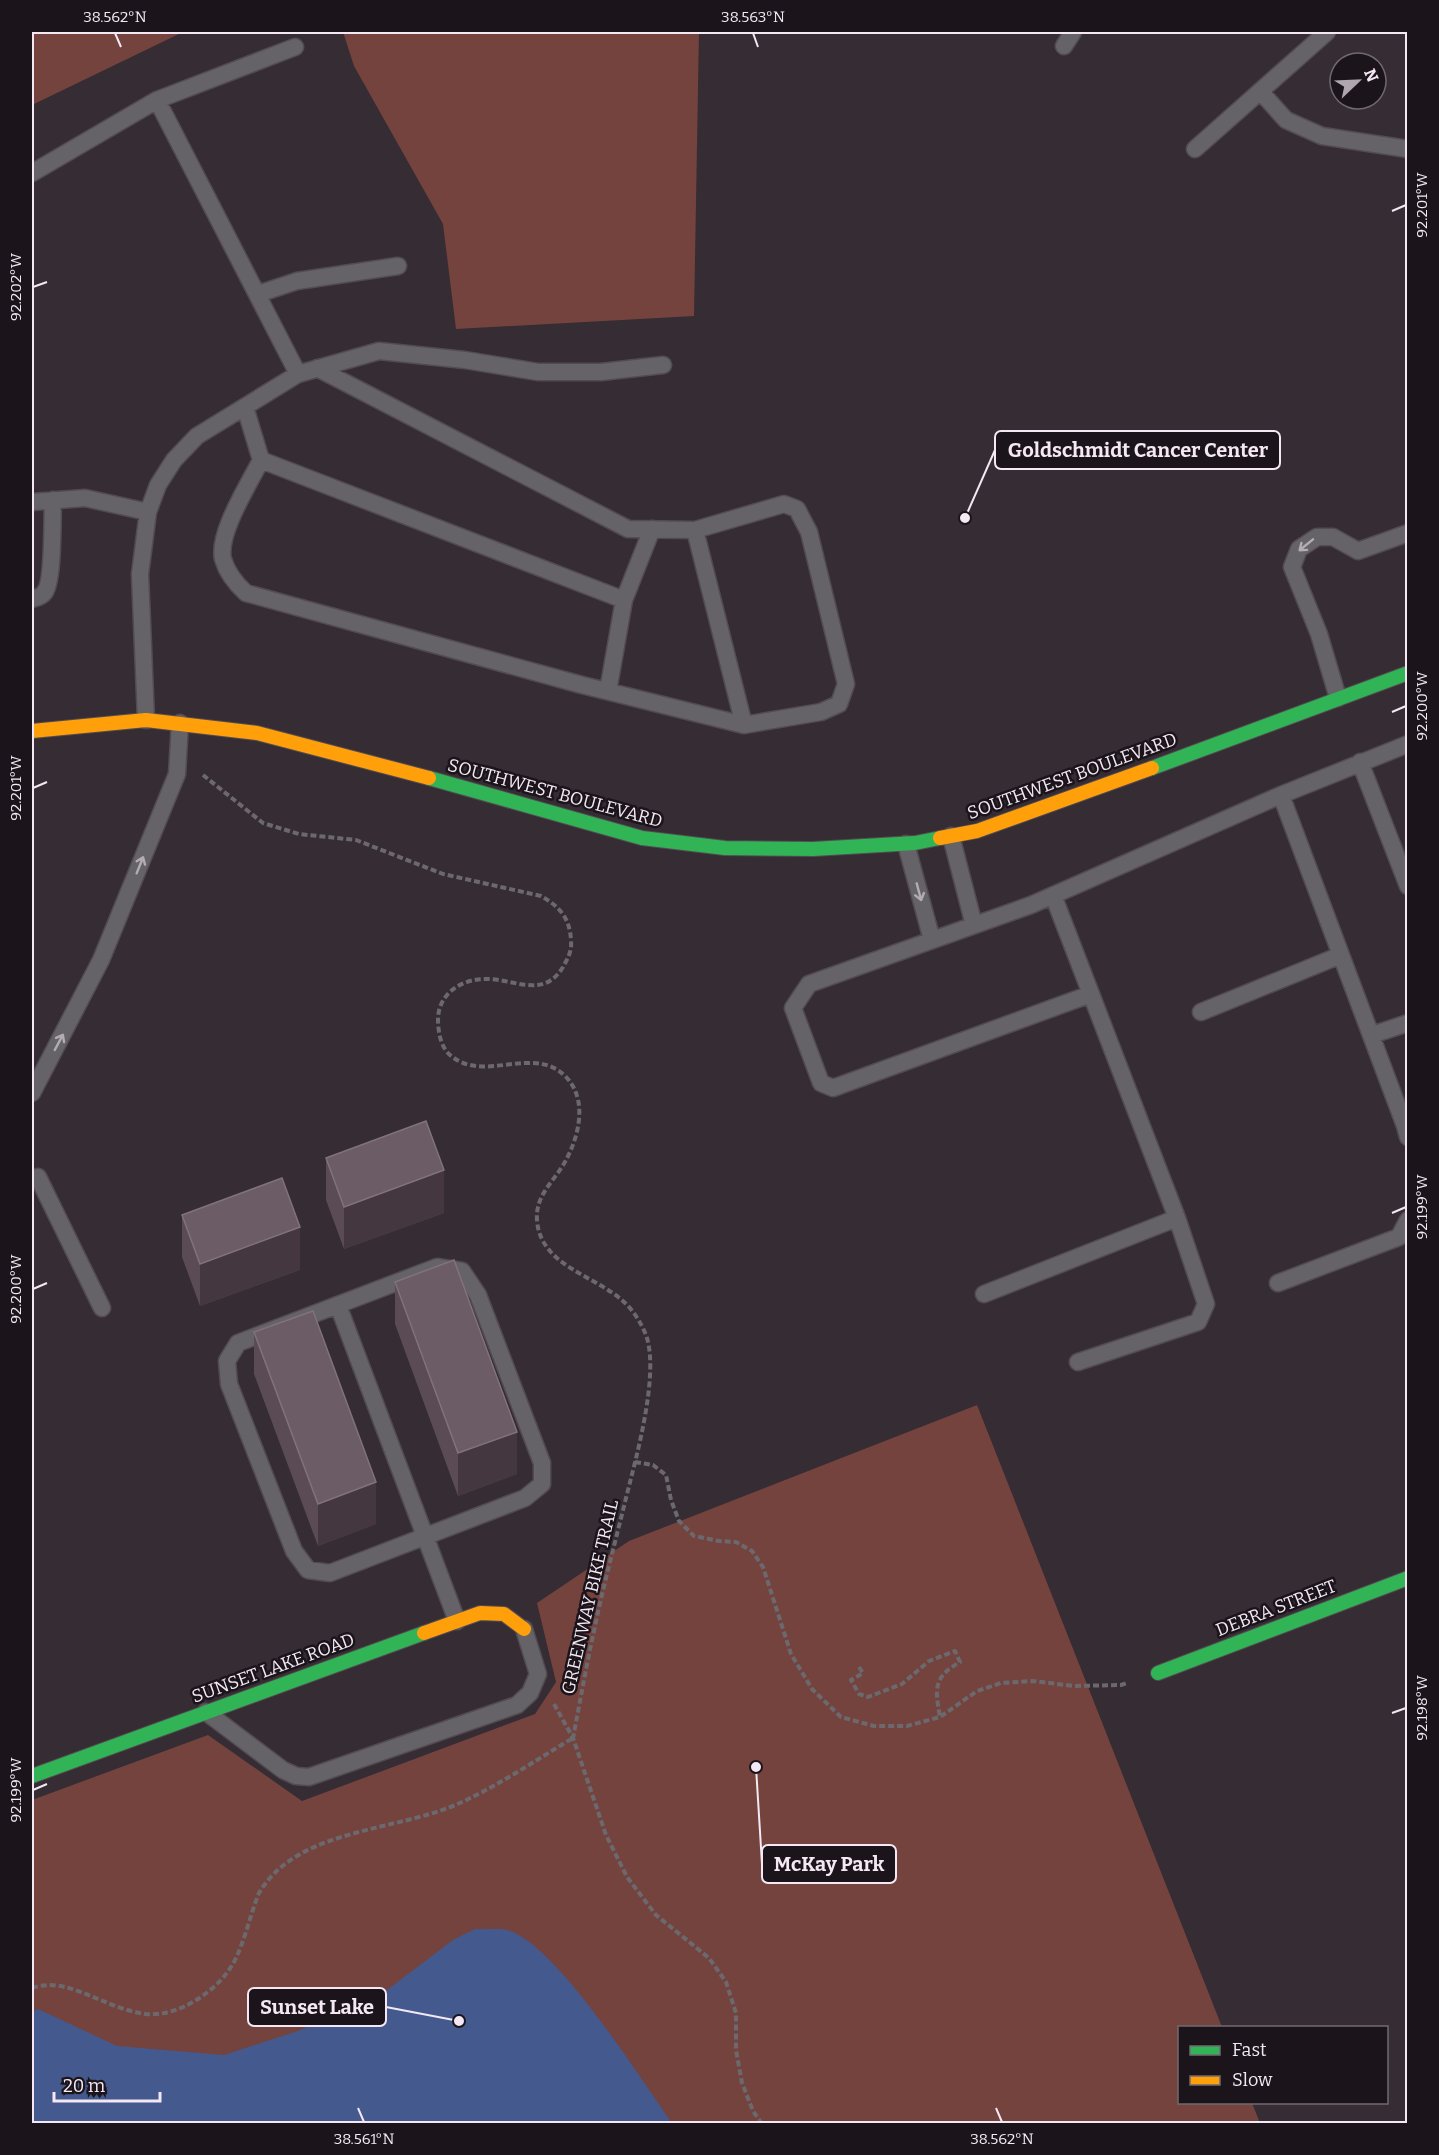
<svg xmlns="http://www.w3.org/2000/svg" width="1439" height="2155" font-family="Bitter,serif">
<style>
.green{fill:#74433e}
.water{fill:#44598d}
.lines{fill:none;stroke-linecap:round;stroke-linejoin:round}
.lane-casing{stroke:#534b52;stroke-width:19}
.fast-casing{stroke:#534b52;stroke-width:16}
.slow-casing{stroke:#534b52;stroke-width:16}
.path{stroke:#6c696e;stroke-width:4;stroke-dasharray:6 3;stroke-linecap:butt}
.lane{stroke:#656367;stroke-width:16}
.fast{stroke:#30b455;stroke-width:14}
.slow{stroke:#ff9f0a;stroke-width:14}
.wall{fill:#5b4b54}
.shaded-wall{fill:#453740}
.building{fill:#6c5c65;stroke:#81727b;stroke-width:1.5}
.oneway{stroke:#b3acb4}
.ticks{fill:none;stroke:#f3e8f3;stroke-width:2}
.labels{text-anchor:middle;stroke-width:5;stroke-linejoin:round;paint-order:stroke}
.street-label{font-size:18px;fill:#f3e8f3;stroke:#1b141b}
.leader{fill:none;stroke:#f3e8f3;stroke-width:2}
.callout-dot{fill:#f3e8f3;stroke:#1b141b;stroke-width:2}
.callout{fill:#1b141b;stroke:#f3e8f3;stroke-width:2}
.callout-label{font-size:20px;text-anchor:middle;font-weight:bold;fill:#f3e8f3}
.neatline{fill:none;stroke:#f3e8f3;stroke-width:2}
.ticks-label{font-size:15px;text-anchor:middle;fill:#f3e8f3}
</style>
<rect width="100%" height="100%" fill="#352c34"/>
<!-- green -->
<path class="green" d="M32 32H183L32 105Z
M343 32H699L694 316 456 329 443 224 354 66Z
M977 1405 1222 2027 1180 2028V2102L1252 2103 1260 2123 32 2124V1800L208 1735 302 1801 535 1714 556 1682 537 1603 629 1541Z"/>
<!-- water -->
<path class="water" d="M475 1929C485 1930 497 1928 507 1930 555 1942 641 2080 672 2123H32V2012L38 2009 117 2046 224 2055 298 2031 387 1990 453 1940Z"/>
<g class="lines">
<!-- lane casing -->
<g class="lane-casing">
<path id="lane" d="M1064 46 1073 32
M295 47 157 100 298 374
M1260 91 1286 120 1322 136 1408 149
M1195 149 1327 32
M32 173 157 100
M258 294 297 281 398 266
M245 407 261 460C249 484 217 534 223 559 227 573 235 583 246 593L582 685 744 725 821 712 839 704 846 684 809 532 797 509 784 504 695 530 628 529 317 368
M261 460 624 600 652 529
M32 502 85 498 148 512
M695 530 744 725
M32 599C36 598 41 597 44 593 54 583 52 517 53 500
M608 691 624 600
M1338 698 1319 634 1292 567 1299 549 1317 537H1333L1358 551 1408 533
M146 720 140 574 148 512 158 485 174 460 197 436 298 374 379 351 465 360 538 372H601L663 365
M1360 762 1408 886
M1281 795 1405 1126 1408 1137
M951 836 974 925
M906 844 932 940
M1053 895 1177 1218 1206 1304 1198 1322 1078 1362
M1091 994 833 1088 821 1083 793 1008 809 984 1031 905 1281 795 1408 744
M1201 1012 1341 955
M1372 1035 1408 1023
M32 1093 101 960 177 774 180 723
M38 1177 102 1308
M437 1267 462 1271 478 1295 542 1463V1484L525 1498 330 1573 308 1570 294 1551 229 1384 227 1361 238 1343Z
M1278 1283 1399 1237 1408 1220
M984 1294 1177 1218
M338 1305 457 1621
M206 1712 283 1770 296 1776 309 1777 517 1705 530 1693 538 1674 524 1629"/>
</g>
<!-- fast casing -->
<g class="fast-casing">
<path id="fast" d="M1152 768 1408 673
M429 778 642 838 725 848 813 849 915 843 940 838
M1158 1673 1408 1578
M32 1776 424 1633"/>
</g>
<!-- slow casing -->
<g class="slow-casing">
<path id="slow" d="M32 731 146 720 257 733 429 778
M940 838 977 831 1152 768
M424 1633 480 1613 504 1614 524 1629"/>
</g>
<!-- path -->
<path class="path" d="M203 775 263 823 299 834 356 840 443 874 541 896C560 907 570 918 571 941 572 951 568 958 563 967 543 1000 513 978 485 979 461 979 439 994 438 1018 438 1031 440 1046 450 1055 483 1084 532 1045 564 1075 588 1097 580 1134 566 1160 556 1180 535 1194 537 1220 540 1266 595 1275 624 1302 634 1311 641 1323 646 1335 660 1374 636 1458 626 1498 615 1543 603 1587 594 1631 586 1667 580 1702 573 1738
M635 1462 653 1465 666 1475 671 1500 679 1521 694 1536 719 1541 736 1542 752 1551 763 1567 791 1654 812 1689 841 1717 874 1726H907L940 1717 977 1691 1001 1683 1033 1681 1074 1686 1121 1685 1127 1683
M859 1667 863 1673 851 1680 859 1694 868 1697 902 1684 929 1661 955 1651 960 1662C933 1677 935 1689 940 1717
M554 1704 573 1738 606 1835 627 1877 656 1915 709 1958 726 1982 736 2013V2050L742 2083 753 2111 762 2124
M32 1988C55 1980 76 1990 98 1999 113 2005 129 2012 146 2014 179 2017 218 1991 234 1962 245 1941 250 1915 259 1893 298 1827 399 1832 462 1802 501 1784 536 1760 573 1738"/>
<!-- lane -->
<use href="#lane" class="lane"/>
<!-- fast -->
<use href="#fast" class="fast"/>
<!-- slow -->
<use href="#slow" class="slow"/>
</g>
<!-- wall -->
<path class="wall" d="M326 1158 444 1213 344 1249 326 1200Z
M182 1215 300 1270 200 1306 182 1257Z
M395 1282 517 1474 458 1496 395 1324Z
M254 1332 376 1524 318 1546 254 1374Z"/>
<!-- shaded-wall -->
<path class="shaded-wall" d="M444 1170V1213L344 1249V1207Z
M300 1227V1270L200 1306V1264Z
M517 1432V1474L458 1496V1453Z
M376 1482V1524L318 1546V1504Z"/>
<!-- building -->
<path class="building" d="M426 1121 444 1170 344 1207 326 1158Z
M282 1178 300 1227 200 1264 182 1215Z
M454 1260 517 1432 458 1453 395 1282Z
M313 1311 376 1482 318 1504 254 1332Z"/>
<!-- one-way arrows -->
<defs><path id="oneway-shaft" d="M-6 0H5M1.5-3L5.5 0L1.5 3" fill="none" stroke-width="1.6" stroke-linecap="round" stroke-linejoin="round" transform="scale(1.5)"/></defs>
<g class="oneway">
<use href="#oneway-shaft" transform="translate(1306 545) rotate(141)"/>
<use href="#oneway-shaft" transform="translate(140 865) rotate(-68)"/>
<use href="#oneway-shaft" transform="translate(919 892) rotate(75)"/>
<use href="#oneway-shaft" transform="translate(59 1042) rotate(-62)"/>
</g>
<!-- ticks -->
<path class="ticks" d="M115 33 121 47M753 33 758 47M1392 211 1406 205M33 287 47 282M1392 712 1406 706M33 788 47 782M1392 1213 1406 1207M33 1289 47 1283M1392 1713 1406 1708M33 1790 47 1784M358 2108 364 2122M996 2108 1002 2122"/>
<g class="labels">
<!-- street labels -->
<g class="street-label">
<text transform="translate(1072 776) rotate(-20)" y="6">SOUTHWEST BOULEVARD</text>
<text transform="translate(555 793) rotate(15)" y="6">SOUTHWEST BOULEVARD</text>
<text transform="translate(590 1597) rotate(-77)" y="6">GREENWAY BIKE TRAIL</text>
<text transform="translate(1276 1608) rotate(-21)" y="6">DEBRA STREET</text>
<text transform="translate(273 1668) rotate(-20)" y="6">SUNSET LAKE ROAD</text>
</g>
</g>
<!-- callouts -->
<path class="leader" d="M965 518L995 450M756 1767L762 1864M459 2021L386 2007"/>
<g class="callout-dot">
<circle cx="965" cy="518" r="6"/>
<circle cx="756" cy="1767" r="6"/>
<circle cx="459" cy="2021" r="6"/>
</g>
<g class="callout">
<rect x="995" y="431" width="285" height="38" rx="6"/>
<rect x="762" y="1845" width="134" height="38" rx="6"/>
<rect x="248" y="1988" width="138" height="38" rx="6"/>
</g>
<g class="callout-label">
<text x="1138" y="457">Goldschmidt Cancer Center</text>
<text x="829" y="1871">McKay Park</text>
<text x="317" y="2014">Sunset Lake</text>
</g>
<!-- border -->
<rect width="1439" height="2155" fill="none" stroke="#1b141b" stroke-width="66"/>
<!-- legend -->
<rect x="1178" y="2026" width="210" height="78" fill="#1b141b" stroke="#716971" stroke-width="1.5"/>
<rect x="1190" y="2046" width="30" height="9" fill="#30b455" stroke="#716971" stroke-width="1.5"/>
<text x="1232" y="2056" font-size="18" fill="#f3e8f3">Fast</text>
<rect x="1190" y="2076" width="30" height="9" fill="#ff9f0a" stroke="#716971" stroke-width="1.5"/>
<text x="1232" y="2086" font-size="18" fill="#f3e8f3">Slow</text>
<!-- north arrow -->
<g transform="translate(1358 81) rotate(67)"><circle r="28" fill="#1b141b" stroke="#716971" stroke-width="1.5"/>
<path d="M0-4.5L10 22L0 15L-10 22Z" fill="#b0a6b0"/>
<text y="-9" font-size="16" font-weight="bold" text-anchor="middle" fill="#f3e8f3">N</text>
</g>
<!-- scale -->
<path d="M54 2092v9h106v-9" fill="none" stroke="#f3e8f3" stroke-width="3"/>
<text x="63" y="2092" font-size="18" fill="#f3e8f3" stroke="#1b141b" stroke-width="4.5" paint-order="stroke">20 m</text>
<rect x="33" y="33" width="1373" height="2089" class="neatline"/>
<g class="ticks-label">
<text x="115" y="22">38.562°N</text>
<text x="753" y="22">38.563°N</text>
<text transform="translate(1422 205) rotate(-90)" y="5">92.201°W</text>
<text transform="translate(16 287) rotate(-90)" y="5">92.202°W</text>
<text transform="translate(1422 706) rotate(-90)" y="5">92.200°W</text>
<text transform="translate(16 788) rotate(-90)" y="5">92.201°W</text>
<text transform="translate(1422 1207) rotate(-90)" y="5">92.199°W</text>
<text transform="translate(16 1289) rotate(-90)" y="5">92.200°W</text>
<text transform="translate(1422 1708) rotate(-90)" y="5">92.198°W</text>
<text transform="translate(16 1790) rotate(-90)" y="5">92.199°W</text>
<text x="364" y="2144">38.561°N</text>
<text x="1002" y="2144">38.562°N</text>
</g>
</svg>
